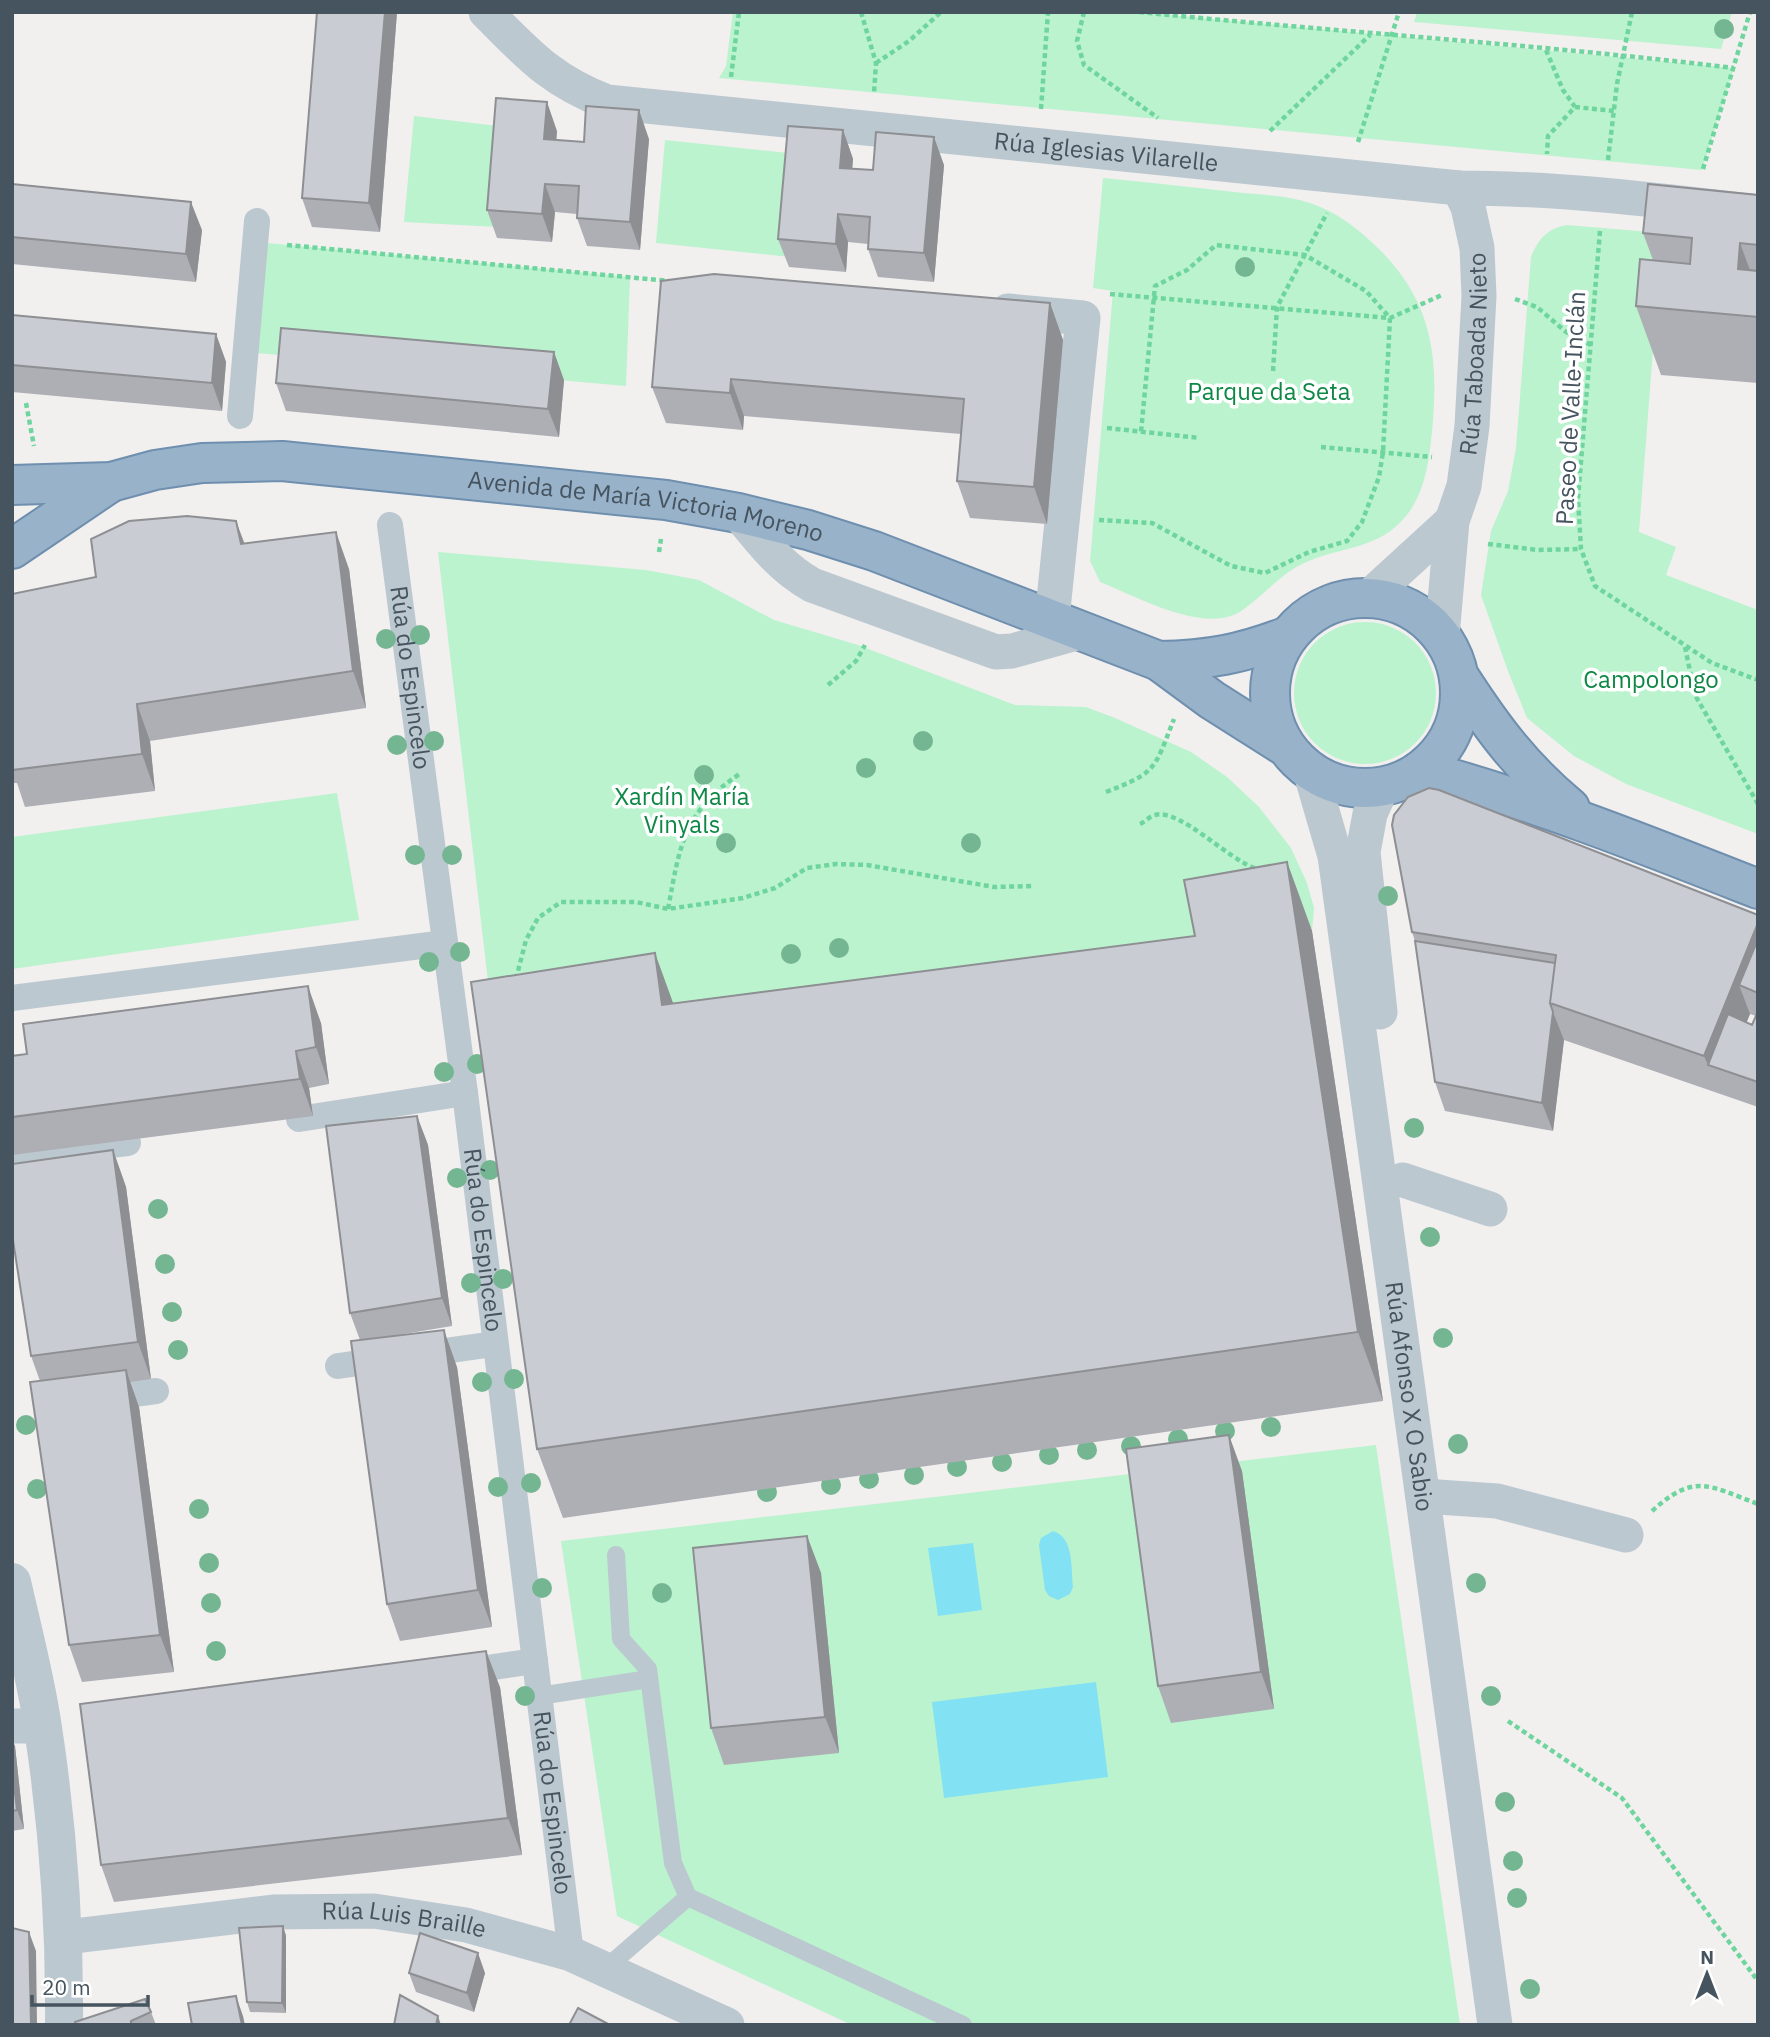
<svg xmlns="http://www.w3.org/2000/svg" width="1770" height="2037" font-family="'IBM Plex Sans',sans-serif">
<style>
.green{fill:#baf3ce}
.water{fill:#83e1f4}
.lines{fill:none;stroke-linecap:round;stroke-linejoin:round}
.trunk-casing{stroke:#6e8fae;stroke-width:42}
.path{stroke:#6fd59e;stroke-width:4.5;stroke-dasharray:5 3.5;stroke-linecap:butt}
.service{stroke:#bcc8d0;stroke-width:18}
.pedestrian{stroke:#bcc8d0;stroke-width:26}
.minor{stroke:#bcc8d0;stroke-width:35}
.tertiary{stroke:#bcc8d0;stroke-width:38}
.trunk{stroke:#98b2ca;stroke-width:38}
.tree{fill:#75b692}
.wall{fill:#adafb5;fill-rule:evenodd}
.shaded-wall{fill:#8d8f93}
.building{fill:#c9ccd2;stroke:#8d8f93;stroke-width:2}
.labels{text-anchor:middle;stroke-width:7;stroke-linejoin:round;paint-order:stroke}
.street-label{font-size:24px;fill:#46545f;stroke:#fff}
.park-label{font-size:24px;fill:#0f8846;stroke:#fff}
</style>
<rect width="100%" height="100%" fill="#f2efef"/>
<!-- green -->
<path class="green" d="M733 12H1139L1734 68 1702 170 719 78 726 66Z
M1417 12H1732L1721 49 1414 22Z
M414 116 506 127 498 227 404 222Z
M665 140 798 154 790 257 656 243Z
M1103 178C1147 182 1191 187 1234 192 1262 195 1292 195 1318 206 1341 215 1360 231 1378 248 1433 302 1439 358 1432 432 1429 461 1425 493 1406 516 1378 551 1338 546 1302 564 1280 575 1265 594 1244 609 1208 637 1138 597 1100 582L1090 561 1113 291 1093 288Z
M1567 225 1662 233 1639 532 1676 547 1666 575 1758 610V834L1626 784 1574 756 1527 718 1508 671 1481 595 1491 531 1508 491 1516 448 1531 257C1538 239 1548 228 1567 225Z
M256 242 630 277 626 386 247 352Z
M438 552 646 570 699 580 774 620 858 645 1015 705 1086 707 1115 718 1191 752 1227 777 1259 807 1291 848 1307 883 1314 908 1312 931 496 1050Z
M1294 693a71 71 0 1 1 142 0a71 71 0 1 1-142 0Z
M337 793 359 920 12 969V837Z
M1376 1445 1460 2025H852L617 1916 561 1541Z"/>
<!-- water -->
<path class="water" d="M1053 1531C1074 1537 1071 1568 1073 1587L1070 1594 1058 1600 1049 1596 1045 1590 1039 1545 1041 1538Z
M973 1543 982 1610 938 1616 928 1548Z
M1096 1682 1108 1777 944 1798 932 1702Z"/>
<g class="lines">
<!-- trunk casing -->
<g class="trunk-casing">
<g id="trunk">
<path id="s6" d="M12 485 111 482 155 470 202 463 282 461 666 500 738 513 808 530 874 551 1159 661 1212 700 1283 745"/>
<path d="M12 549 111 482"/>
<circle cx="1365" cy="693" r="95"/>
<path d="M1159 661C1209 660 1242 654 1288 636"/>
<path d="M1460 678C1493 729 1522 768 1570 808"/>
<path d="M1421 770C1536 801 1646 845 1758 889"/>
</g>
</g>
<!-- path -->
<path class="path" d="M861 12 876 63 874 93
M1084 12 1077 41 1084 65 1158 118
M1139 12C1337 32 1537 44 1734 68
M1546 50 1563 90 1575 107 1548 136 1547 154
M876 63 909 41 941 12
M731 77 739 12
M1575 107 1614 111
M1041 109 1048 12
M1270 131 1370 35
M1358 142 1399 12
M1608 160 1617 84 1632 12
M1703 169 1750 12
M1600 231 1578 498 1581 549 1595 586 1712 663 1758 680
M287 245 669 281
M1110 294 1390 318 1442 295
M1515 299 1537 307 1566 332 1591 345
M1273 371 1277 307 1327 213
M26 403 34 446
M1107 428 1200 438
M1321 447 1432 457
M1099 520 1152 523 1231 566 1265 573 1309 552 1347 541 1362 522 1379 477 1383 452 1390 318 1366 291 1305 255 1216 245 1187 270 1155 286 1141 432
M1488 544 1538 550 1581 549
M659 552 661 539
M1685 647 1695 695 1758 804
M828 685 856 661 865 645
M1106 792C1158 772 1154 769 1174 719
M1140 824C1145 822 1150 816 1155 815 1180 808 1228 860 1257 869
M668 909C680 845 683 812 741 773
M516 979 526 940 538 918 561 902H636L668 909 743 898 775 888 807 868 836 864 867 865 994 887 1033 886
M1652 1511C1695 1472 1709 1486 1758 1504
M1508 1721 1622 1798 1758 1981"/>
<!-- service -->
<path class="service" d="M616 1555 621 1639 648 1669 673 1863 688 1897 963 2025
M539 1696 649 1679
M606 1968 688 1897"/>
<!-- pedestrian -->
<g class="pedestrian">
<path d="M240 416 257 221"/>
<path id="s1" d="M390 525 465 1093 571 1954"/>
<path d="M12 998 445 943"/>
<path d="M299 1119 465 1093"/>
<path d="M12 1160 29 1154 128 1143"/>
<path d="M338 1366 494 1344"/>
<path d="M98 1399 156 1391"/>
<path d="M459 1672 535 1661"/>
</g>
<!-- minor -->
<g class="minor">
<path id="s2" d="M486 12C528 54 550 80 607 102L1459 188C1559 188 1658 200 1758 212"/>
<path d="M1008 311 1083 318 1052 619"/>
<path d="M738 513C761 541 780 567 812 585L996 652 1012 651 1084 631"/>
<path d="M1369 597 1452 521"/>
<path id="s3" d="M1442 636 1452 521 1464 486 1472 426 1479 296 1477 248 1468 207 1459 188"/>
<path id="s4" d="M1310 770 1335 856 1495 2025"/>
<path d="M1380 1012 1363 852 1370 814 1382 787"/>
<path d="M1403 1180 1490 1209"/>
<path d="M1423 1496 1497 1501 1626 1535"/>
<path d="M12 1726H43"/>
<path id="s5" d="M65 1937 273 1912 374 1911 466 1925 571 1954 727 2025"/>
</g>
<!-- tertiary -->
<path class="tertiary" d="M12 1582C23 1631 36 1679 43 1728 58 1827 65 1925 64 2025"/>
<!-- trunk -->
<use href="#trunk" class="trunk"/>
</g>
<!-- trees -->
<g class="tree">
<circle cx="1724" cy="29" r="10"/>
<circle cx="1245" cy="267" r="10"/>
<circle cx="420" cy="635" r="10"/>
<circle cx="386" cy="639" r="10"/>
<circle cx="434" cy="741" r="10"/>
<circle cx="923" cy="741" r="10"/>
<circle cx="397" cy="745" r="10"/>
<circle cx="866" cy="768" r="10"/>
<circle cx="704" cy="775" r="10"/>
<circle cx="726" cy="843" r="10"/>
<circle cx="971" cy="843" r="10"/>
<circle cx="415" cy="855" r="10"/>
<circle cx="452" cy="855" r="10"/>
<circle cx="1388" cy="896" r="10"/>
<circle cx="839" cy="948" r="10"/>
<circle cx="460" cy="952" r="10"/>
<circle cx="791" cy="954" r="10"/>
<circle cx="429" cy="962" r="10"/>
<circle cx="477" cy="1064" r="10"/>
<circle cx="444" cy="1072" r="10"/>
<circle cx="1414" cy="1128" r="10"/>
<circle cx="490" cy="1170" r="10"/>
<circle cx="457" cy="1178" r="10"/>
<circle cx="158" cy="1209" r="10"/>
<circle cx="1430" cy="1237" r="10"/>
<circle cx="165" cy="1264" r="10"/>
<circle cx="503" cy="1279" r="10"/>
<circle cx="471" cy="1283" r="10"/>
<circle cx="172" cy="1312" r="10"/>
<circle cx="1443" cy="1338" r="10"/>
<circle cx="178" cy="1350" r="10"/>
<circle cx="514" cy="1379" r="10"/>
<circle cx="482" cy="1382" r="10"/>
<circle cx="26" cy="1425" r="10"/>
<circle cx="1271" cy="1427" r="10"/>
<circle cx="1225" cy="1431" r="10"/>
<circle cx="1178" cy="1439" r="10"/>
<circle cx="1458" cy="1444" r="10"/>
<circle cx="1131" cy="1446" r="10"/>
<circle cx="1087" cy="1450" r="10"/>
<circle cx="1049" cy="1455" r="10"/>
<circle cx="1002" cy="1462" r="10"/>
<circle cx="957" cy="1467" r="10"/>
<circle cx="914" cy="1475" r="10"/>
<circle cx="869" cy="1479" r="10"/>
<circle cx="531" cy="1483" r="10"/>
<circle cx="831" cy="1485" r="10"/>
<circle cx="498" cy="1487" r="10"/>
<circle cx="37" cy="1489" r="10"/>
<circle cx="767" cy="1492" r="10"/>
<circle cx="199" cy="1509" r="10"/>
<circle cx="209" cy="1563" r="10"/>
<circle cx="1476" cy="1583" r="10"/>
<circle cx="542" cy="1588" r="10"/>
<circle cx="662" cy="1593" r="10"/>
<circle cx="211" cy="1603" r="10"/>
<circle cx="216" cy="1651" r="10"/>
<circle cx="525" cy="1696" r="10"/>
<circle cx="1491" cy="1696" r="10"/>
<circle cx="1505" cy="1802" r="10"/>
<circle cx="1513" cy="1861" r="10"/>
<circle cx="1517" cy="1898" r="10"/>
<circle cx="1530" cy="1989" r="10"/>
</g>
<!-- wall -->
<path class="wall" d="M317 12H397L380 232 312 227 302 198Z
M843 130 853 159 852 169 873 170 944 165 934 282 878 277 868 249V244L848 242 846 272 789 267 778 239Z
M557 131 556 140 584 142 649 139 640 250 587 246 577 218V214L555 212 552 242 497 238 487 210Z
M12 184 202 230 196 282 12 264Z
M1758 195V383L1661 375 1636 306 1653 260 1643 233Z
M1050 303 1063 340 1047 524 970 518 957 481 961 434 744 416 743 430 666 423 652 387Z
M12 315 216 334 226 362 222 411 12 392Z
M564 380 559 437 286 411 276 383Z
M244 544 349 569 366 708 150 741 155 791 25 807 17 783H12V594L96 577Z
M1287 862 1312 931 1383 1401 563 1518 537 1449 673 1003 1195 936Z
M1758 915V1107L1564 1040 1553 1131 1445 1111 1435 1082 1415 941 1412 932ZM1750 1014 1756 1016 1752 1025 1746 1022Z
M321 1023 329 1084 309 1088 313 1116 12 1155V1056Z
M417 1116 428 1145 452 1326 392 1336 457 1367 492 1627 400 1641 387 1604 360 1340 350 1313Z
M113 1150 126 1187 151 1379 130 1382 139 1407 174 1672 82 1682 69 1645 40 1381 31 1356Z
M1242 1471 1274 1709 1171 1723 1158 1686Z
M807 1536 821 1573 839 1753 724 1765 711 1728Z
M500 1687 522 1855 114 1902 101 1865Z
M12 1740 15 1746 24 1829 12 1831V1839Z
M283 1926 286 1936V2013L250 2012 247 2002Z
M409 1973H485L474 2012 416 1992Z
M151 2012 156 2025H75Z"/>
<!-- shaded-wall -->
<path class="shaded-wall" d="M385 12H397L380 232 369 203Z
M547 102 557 131 554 167 544 139Z
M639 110 649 139 640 250 630 222Z
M843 130 853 159 850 196 840 168Z
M934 137 944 165 934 282 924 253Z
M545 184 555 212 552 242 542 214Z
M191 202 202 230 196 282 186 254Z
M838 214 848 242 846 272 836 244Z
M1740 243 1758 292 1738 269Z
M1050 303 1063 340 1047 524 1034 487Z
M216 334 226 362 222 411 212 383Z
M554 352 564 380 559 437 548 409Z
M731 379 744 416 743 430 730 393Z
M236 521 250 558 241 544Z
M336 532 349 569 366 708 353 671Z
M137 704 150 741 155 791 142 754Z
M1287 862 1312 931 1383 1401 1358 1332Z
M1758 923V993L1739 985 1750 1014 1727 1072 1708 1065 1704 1056Z
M655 953 680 1022 662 1005Z
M308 986 321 1023 329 1084 316 1047Z
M1553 1012 1564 1040 1553 1131 1542 1103Z
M296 1051 309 1088 313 1116 300 1079Z
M417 1116 428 1145 452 1326 442 1298Z
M113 1150 126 1187 151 1379 138 1342Z
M444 1330 457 1367 492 1627 478 1590Z
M126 1370 139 1407 174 1672 160 1635Z
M1229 1435 1242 1471 1274 1709 1261 1672Z
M807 1536 821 1573 839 1753 825 1717Z
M486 1651 500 1687 522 1855 508 1818Z
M12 1740 15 1746 24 1829 17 1810 12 1768Z
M283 1926 286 1936V2013L282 2003Z
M29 1932 36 1951 37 2025H31Z
M478 1953 485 1973 474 2012 467 1993Z
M236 1996 243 2016 245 2025H242Z
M438 2016 441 2025H436Z"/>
<!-- building -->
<path class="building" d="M317 12H385L369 203 302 198Z
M496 98 547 102 544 139 584 142 586 106 639 110 630 222 577 218 579 186 545 184 542 214 487 210Z
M788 126 843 130 840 168 873 170 876 132 934 137 924 253 868 249 870 217 838 214 836 244 778 239Z
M12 184 191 202 186 254 12 237Z
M1648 184 1758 195V245L1740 243 1738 269 1758 271V317L1636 306 1640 259 1690 264 1692 238 1643 233Z
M714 274 1050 303 1034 487 957 481 964 399 731 379 730 393 652 387 661 281Z
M12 315 216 334 212 383 12 365Z
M281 328 554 352 548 409 276 383Z
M187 516 236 521 241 544 336 532 353 671 137 704 142 754 12 770V594L96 577 91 539 129 521Z
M1429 788 1439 790 1758 915V923L1704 1056 1550 1003 1556 955 1412 932 1392 825 1394 815 1408 797Z
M1287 862 1358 1332 537 1449 471 982 655 953 662 1005 1195 936 1184 880Z
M1758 939V993L1739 985Z
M1415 941 1555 963 1550 1003 1553 1012 1542 1103 1435 1082Z
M308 986 316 1047 296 1051 300 1079 12 1117V1056L27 1054 23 1024Z
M1758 1011V1082L1708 1065 1728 1014 1752 1025Z
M417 1116 442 1298 350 1313 326 1126Z
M113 1150 138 1342 31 1356 12 1234V1164Z
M444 1330 478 1590 387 1604 351 1341Z
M126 1370 160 1635 69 1645 30 1382Z
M1229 1435 1261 1672 1158 1686 1126 1449Z
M807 1536 825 1717 711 1728 693 1548Z
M486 1651 508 1818 101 1865 80 1704Z
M12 1768 17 1810 12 1811Z
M283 1926 282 2003 247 2002 239 1928Z
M12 1928 29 1932 31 2025H12Z
M420 1933 478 1953 467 1993 409 1973Z
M400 1995 438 2016 436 2025H394Z
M236 1996 242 2025H192L188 2003Z
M145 1999 151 2012 131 2021V2025H75V2022Z
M578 2008 610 2025H569Z"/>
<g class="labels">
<!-- street labels -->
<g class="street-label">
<text dy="8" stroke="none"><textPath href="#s2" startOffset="654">Rúa Iglesias Vilarelle</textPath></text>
<text dy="8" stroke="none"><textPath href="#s3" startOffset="285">Rúa Taboada Nieto</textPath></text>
<text transform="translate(1571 408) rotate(-87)" y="8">Paseo de Valle-Inclán</text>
<text dy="8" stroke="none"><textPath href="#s6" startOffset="639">Avenida de María Victoria Moreno</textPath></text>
<text dy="8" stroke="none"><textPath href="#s1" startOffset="154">Rúa do Espincelo</textPath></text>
<text dy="8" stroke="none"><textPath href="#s1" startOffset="721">Rúa do Espincelo</textPath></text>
<text dy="8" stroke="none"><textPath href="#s4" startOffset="635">Rúa Afonso X O Sabio</textPath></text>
<text dy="8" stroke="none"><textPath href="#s1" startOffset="1288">Rúa do Espincelo</textPath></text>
<text dy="8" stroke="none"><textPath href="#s5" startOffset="341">Rúa Luis Braille</textPath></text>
</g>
<!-- park labels -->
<g class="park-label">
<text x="1269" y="400">Parque da Seta</text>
<text x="1651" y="688">Campolongo</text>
<text x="682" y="805">Xardín María<tspan x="682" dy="28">Vinyals</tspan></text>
</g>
</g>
<!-- border -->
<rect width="1770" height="2037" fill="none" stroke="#46545f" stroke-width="28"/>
<!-- north arrow -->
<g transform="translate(1707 1974)" stroke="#ffffff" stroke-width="5" paint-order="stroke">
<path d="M0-5L12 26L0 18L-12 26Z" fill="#46545f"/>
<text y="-10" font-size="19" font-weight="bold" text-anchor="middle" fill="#46545f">N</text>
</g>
<!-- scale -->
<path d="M32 1995v10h116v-10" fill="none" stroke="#46545f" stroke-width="3.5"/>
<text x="42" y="1995" font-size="21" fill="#46545f" stroke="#ffffff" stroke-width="5" paint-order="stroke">20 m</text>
</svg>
